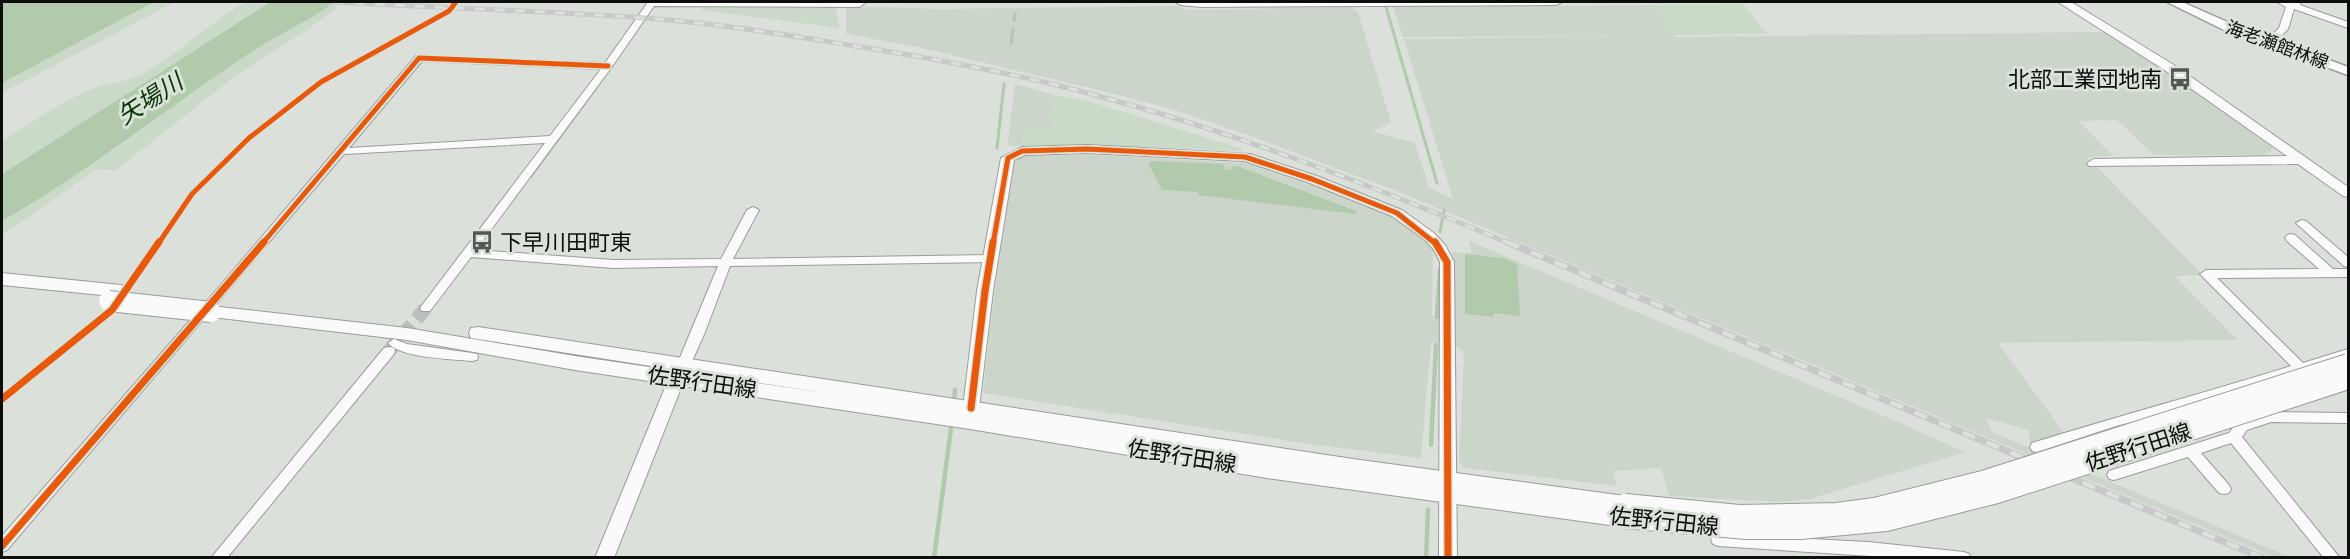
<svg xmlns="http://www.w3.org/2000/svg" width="2350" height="559" font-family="Spectral,'Noto Sans JP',serif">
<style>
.built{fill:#ccd5ca}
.green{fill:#cad9c8}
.water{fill:#b1caac}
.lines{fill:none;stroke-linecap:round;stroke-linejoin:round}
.stream-far1{stroke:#b1caac;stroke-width:3}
.stream{stroke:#b1caac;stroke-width:4.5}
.minor-tunnel{stroke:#bcc0bc;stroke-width:14;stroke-dasharray:14 7;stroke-linecap:butt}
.minor-casing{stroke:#999c99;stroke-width:2}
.tertiary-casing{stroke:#999c99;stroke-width:2}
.secondary-casing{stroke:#999c99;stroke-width:3}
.primary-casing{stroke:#999c99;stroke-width:2}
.minor{fill:#fafafa;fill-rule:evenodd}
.tertiary{fill:#fafafa;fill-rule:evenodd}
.secondary{fill:#fafafa;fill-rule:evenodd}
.primary{fill:#fafafa;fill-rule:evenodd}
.rail-far1-casing{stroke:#c7c8c7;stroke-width:5}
.rail-casing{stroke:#c7c8c7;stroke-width:7}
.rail-far1{stroke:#dae2d9;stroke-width:3;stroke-dasharray:10;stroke-linecap:butt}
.rail{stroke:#dae2d9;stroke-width:4.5;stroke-dasharray:13;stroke-linecap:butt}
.primary-bridge-casing{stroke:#999c99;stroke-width:22;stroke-linecap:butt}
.primary-bridge{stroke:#fafafa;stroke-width:20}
.cycleway-far1-casing{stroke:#dae2d9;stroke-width:8}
.cycleway-casing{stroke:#dae2d9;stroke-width:10}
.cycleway-far1{stroke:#e8590c;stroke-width:5}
.cycleway{stroke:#e8590c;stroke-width:7}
.labels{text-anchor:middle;stroke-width:6;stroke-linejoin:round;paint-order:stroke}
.far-street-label{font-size:18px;fill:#0b0e0b;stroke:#dae2d9}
.poi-label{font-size:22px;fill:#0b0e0b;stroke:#dae2d9;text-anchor:end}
.street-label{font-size:22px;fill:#0b0e0b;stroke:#dae2d9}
.water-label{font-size:24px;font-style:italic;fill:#063400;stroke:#dae2d9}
</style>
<rect width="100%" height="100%" fill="#dbe0db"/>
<!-- built -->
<path class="built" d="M1654 5 1675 37 2107 32 2162 66 2268 140 2272 147 2271 152 2262 155H2154L2117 120 2079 121 2113 156 2087 157 2203 275 2175 276 2237 340 1998 343 2065 434 2030 444 2029 430 1986 418 1992 432 2290 557H2274L1399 192 1251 136 1172 109 1102 91 918 47 846 34V6L938 9 1177 6 1188 10 1350 7 1358 12 1391 123 1372 131 1415 143 1429 188 1453 199 1404 39 1649 36 1403 37 1393 7Z
M1015 84 1054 95 1052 129H1025L1023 146H1010L1008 142Z
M1091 155 1244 163 1325 190 1392 217 1409 226 1433 247 1432 316 1443 318V343L1431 342 1421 458 1303 443 983 393 991 321 1013 161 1023 156Z
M1469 241 1891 419 1965 452 1810 499 1782 502 1669 496 1661 468 1613 471 1617 486 1464 468 1459 461 1464 352 1454 344 1452 252 1471 253Z"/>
<!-- green -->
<path class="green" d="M154 2H175L2 93V83Z
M334 2H340L335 5 336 8 310 28 234 77 116 170 97 169 2 235V221C91 172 170 105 256 49 282 32 310 21 334 2Z
M244 3 266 4 2 174V141C30 124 59 103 89 90 107 83 125 83 142 74 179 54 209 23 244 3Z
M1743 4 1767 34 1673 35 1654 5Z
M704 6H832L836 8 839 28 701 10Z
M1054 95 1091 102 1243 149 1240 151 1081 145 1023 146 1025 129 1052 128Z"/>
<!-- water -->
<path class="water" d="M4 2H154L2 83V3Z
M270 2H334C310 21 282 32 256 49 170 105 91 171 2 221V174Z
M1151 161 1223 164 1225 169 1231 170 1233 166H1237L1356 211 1355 214 1199 195 1198 192 1162 190 1149 165Z
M1465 254 1503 258 1517 264 1520 316 1494 313V317L1465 314Z"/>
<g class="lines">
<!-- stream-far1 -->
<path class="stream-far1" d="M1386 7 1437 183
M1014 21 1015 14
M1011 44 1013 29
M997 148 1004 84
M531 176 601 81
M1440 232 1444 210"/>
<!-- stream -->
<path class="stream" d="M1437 317 1440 270
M954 402 955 390
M1431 445 1436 345
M934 558 952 421
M1426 558 1428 510"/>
<!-- minor-tunnel -->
<path class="minor-tunnel" d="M389 351 426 308"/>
<!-- minor casing -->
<g class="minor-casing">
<path id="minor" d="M648 2H860L863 4 859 7 654 6 611 68 476 250 613 260 721 259 747 210 753 207 759 210 733 259 990 255 994 256 996 259 994 262 730 266 705 332 686 375H676L674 372 718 266 613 268 471 257 430 311H422L420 308 545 143 344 154 7 550 2 552V536L220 286 416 56 605 63ZM422 61 601 69 550 136 349 148Z
M2277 2H2300V5L2348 22V28L2294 9 2288 29 2273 44H2267V40L2279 28 2286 7Z
M2302 220 2306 221 2348 257V267L2344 266 2298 225 2296 223Z
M2291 234 2295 235 2333 269H2348V277L2217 278 2303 363 2348 349V357L2201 404 2116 426 2037 452 2032 451 2030 447 2032 443C2118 416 2205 393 2291 366L2200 274 2206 270 2319 269 2287 241 2285 238 2287 235Z
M394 339 407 344 472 353 477 354 478 357 477 360 472 361C452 359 400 358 388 343Z
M389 347 394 348 395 351 394 354 227 558H211L384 348Z
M2271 412 2348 413V423L2271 422 2247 430 2242 437 2340 558H2324L2231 443 2201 453 2229 485 2231 489 2229 493 2224 494 2219 493 2188 457 2114 480 2109 479 2107 475 2109 471 2229 433 2237 422Z
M1718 534 1868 542 1964 552 1969 554 1971 558H1901L1718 546 1713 544 1711 540 1713 536Z"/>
</g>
<!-- tertiary casing -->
<g class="tertiary-casing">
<path id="tertiary" d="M855 2H866L859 7 855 6Z
M1175 2H1562L1556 5 1201 7 1181 5Z
M2058 2H2071L2174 65 2348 187V197L2343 196 2298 164 2089 166 2087 163 2094 159 2287 156 2166 71Z
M1087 145 1250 154 1317 176 1402 210 1435 234 1445 245 1454 262 1457 558H1439L1440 262 1434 250 1425 240 1392 216 1307 182 1244 161 1087 153 1025 155 1014 160 993 291 979 408 977 412H965L963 408 977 291 1001 158 1022 147Z
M677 372 683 374 685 378 614 558H595L669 378 671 374Z"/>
</g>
<!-- secondary casing -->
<g class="secondary-casing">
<path id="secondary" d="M2167 2H2182L2232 24 2348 67V75L2224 30Z"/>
</g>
<!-- primary casing -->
<g class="primary-casing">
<path id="primary" d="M2 273 121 285 127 287 130 291 127 295 121 297 2 285Z
M211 306 407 328 575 356 831 394 471 338 469 333 471 328 478 327 1353 459 1625 496 1633 498 1636 504 1629 511 1635 518 1632 524 1624 527 1267 478 970 429 575 370 407 340 204 316 202 312 204 308Z"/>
</g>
<!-- minor -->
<use href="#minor" class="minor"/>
<!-- tertiary -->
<use href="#tertiary" class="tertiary"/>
<!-- secondary -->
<use href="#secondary" class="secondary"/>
<!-- primary -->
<use href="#primary" class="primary"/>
<!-- rail-far1 casing -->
<g class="rail-far1-casing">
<path id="rail-far1" d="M335 2C442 8 550 11 657 19 721 24 786 35 849 45 929 58 1009 72 1087 93 1233 131 1372 186 1511 244"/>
</g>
<!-- rail casing -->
<g class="rail-casing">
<path id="rail" d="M1507 242 2263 558"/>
</g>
<!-- rail-far1 -->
<use href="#rail-far1" class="rail-far1"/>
<!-- rail -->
<use href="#rail" class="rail"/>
<!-- primary-bridge casing -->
<g class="primary-bridge-casing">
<path id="primary-bridge" d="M109 301 211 312
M1625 504 1739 515 1837 513 1875 508 1983 481 2348 364
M1624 518 1746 529H1800L1886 521 1997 493 2348 379"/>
</g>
<!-- primary-bridge -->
<use href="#primary-bridge" class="primary-bridge"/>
<!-- cycleway-far1 casing -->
<g class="cycleway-far1-casing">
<path id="cycleway-far1" d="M158 244 192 194 249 138 321 82 449 11 456 2
M262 244 419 58 608 66
M993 244 1008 158 1022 151 1087 149 1245 157 1312 179 1397 213 1436 244"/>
</g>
<!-- cycleway casing -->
<g class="cycleway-casing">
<path id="cycleway" d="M1435 242 1447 262 1448 558
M2 399 112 310 159 242
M971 408 985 291 993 242
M2 546 264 242"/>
</g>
<!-- cycleway-far1 -->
<use href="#cycleway-far1" class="cycleway-far1"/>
<!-- cycleway -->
<use href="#cycleway" class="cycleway"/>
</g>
<!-- icons -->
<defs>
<g id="bus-bare" transform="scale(1.8)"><path d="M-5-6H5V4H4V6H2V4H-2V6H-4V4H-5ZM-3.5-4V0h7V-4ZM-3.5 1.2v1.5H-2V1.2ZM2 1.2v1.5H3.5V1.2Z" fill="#545854" stroke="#dae2d9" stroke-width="2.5" paint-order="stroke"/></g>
</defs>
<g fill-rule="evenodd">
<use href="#bus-bare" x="2180" y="79"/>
<use href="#bus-bare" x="482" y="242"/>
</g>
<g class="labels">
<!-- far-street labels -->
<g class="far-street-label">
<text transform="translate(2277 45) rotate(20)" y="6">海老瀬館林線</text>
</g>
<!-- poi labels -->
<g class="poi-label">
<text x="2162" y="87">北部工業団地南</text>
<text x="500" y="250" text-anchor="start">下早川田町東</text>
</g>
<!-- street labels -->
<g class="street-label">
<text transform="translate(702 382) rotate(8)" y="8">佐野行田線</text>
<text transform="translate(2138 447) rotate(-18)" y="8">佐野行田線</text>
<text transform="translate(1182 456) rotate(9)" y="8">佐野行田線</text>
<text transform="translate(1664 521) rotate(6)" y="8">佐野行田線</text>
</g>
<!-- water labels -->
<g class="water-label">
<text transform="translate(150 99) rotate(-33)" y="8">矢場川</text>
</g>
</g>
<!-- border -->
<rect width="2350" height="559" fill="none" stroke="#0b0e0b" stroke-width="6"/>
</svg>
